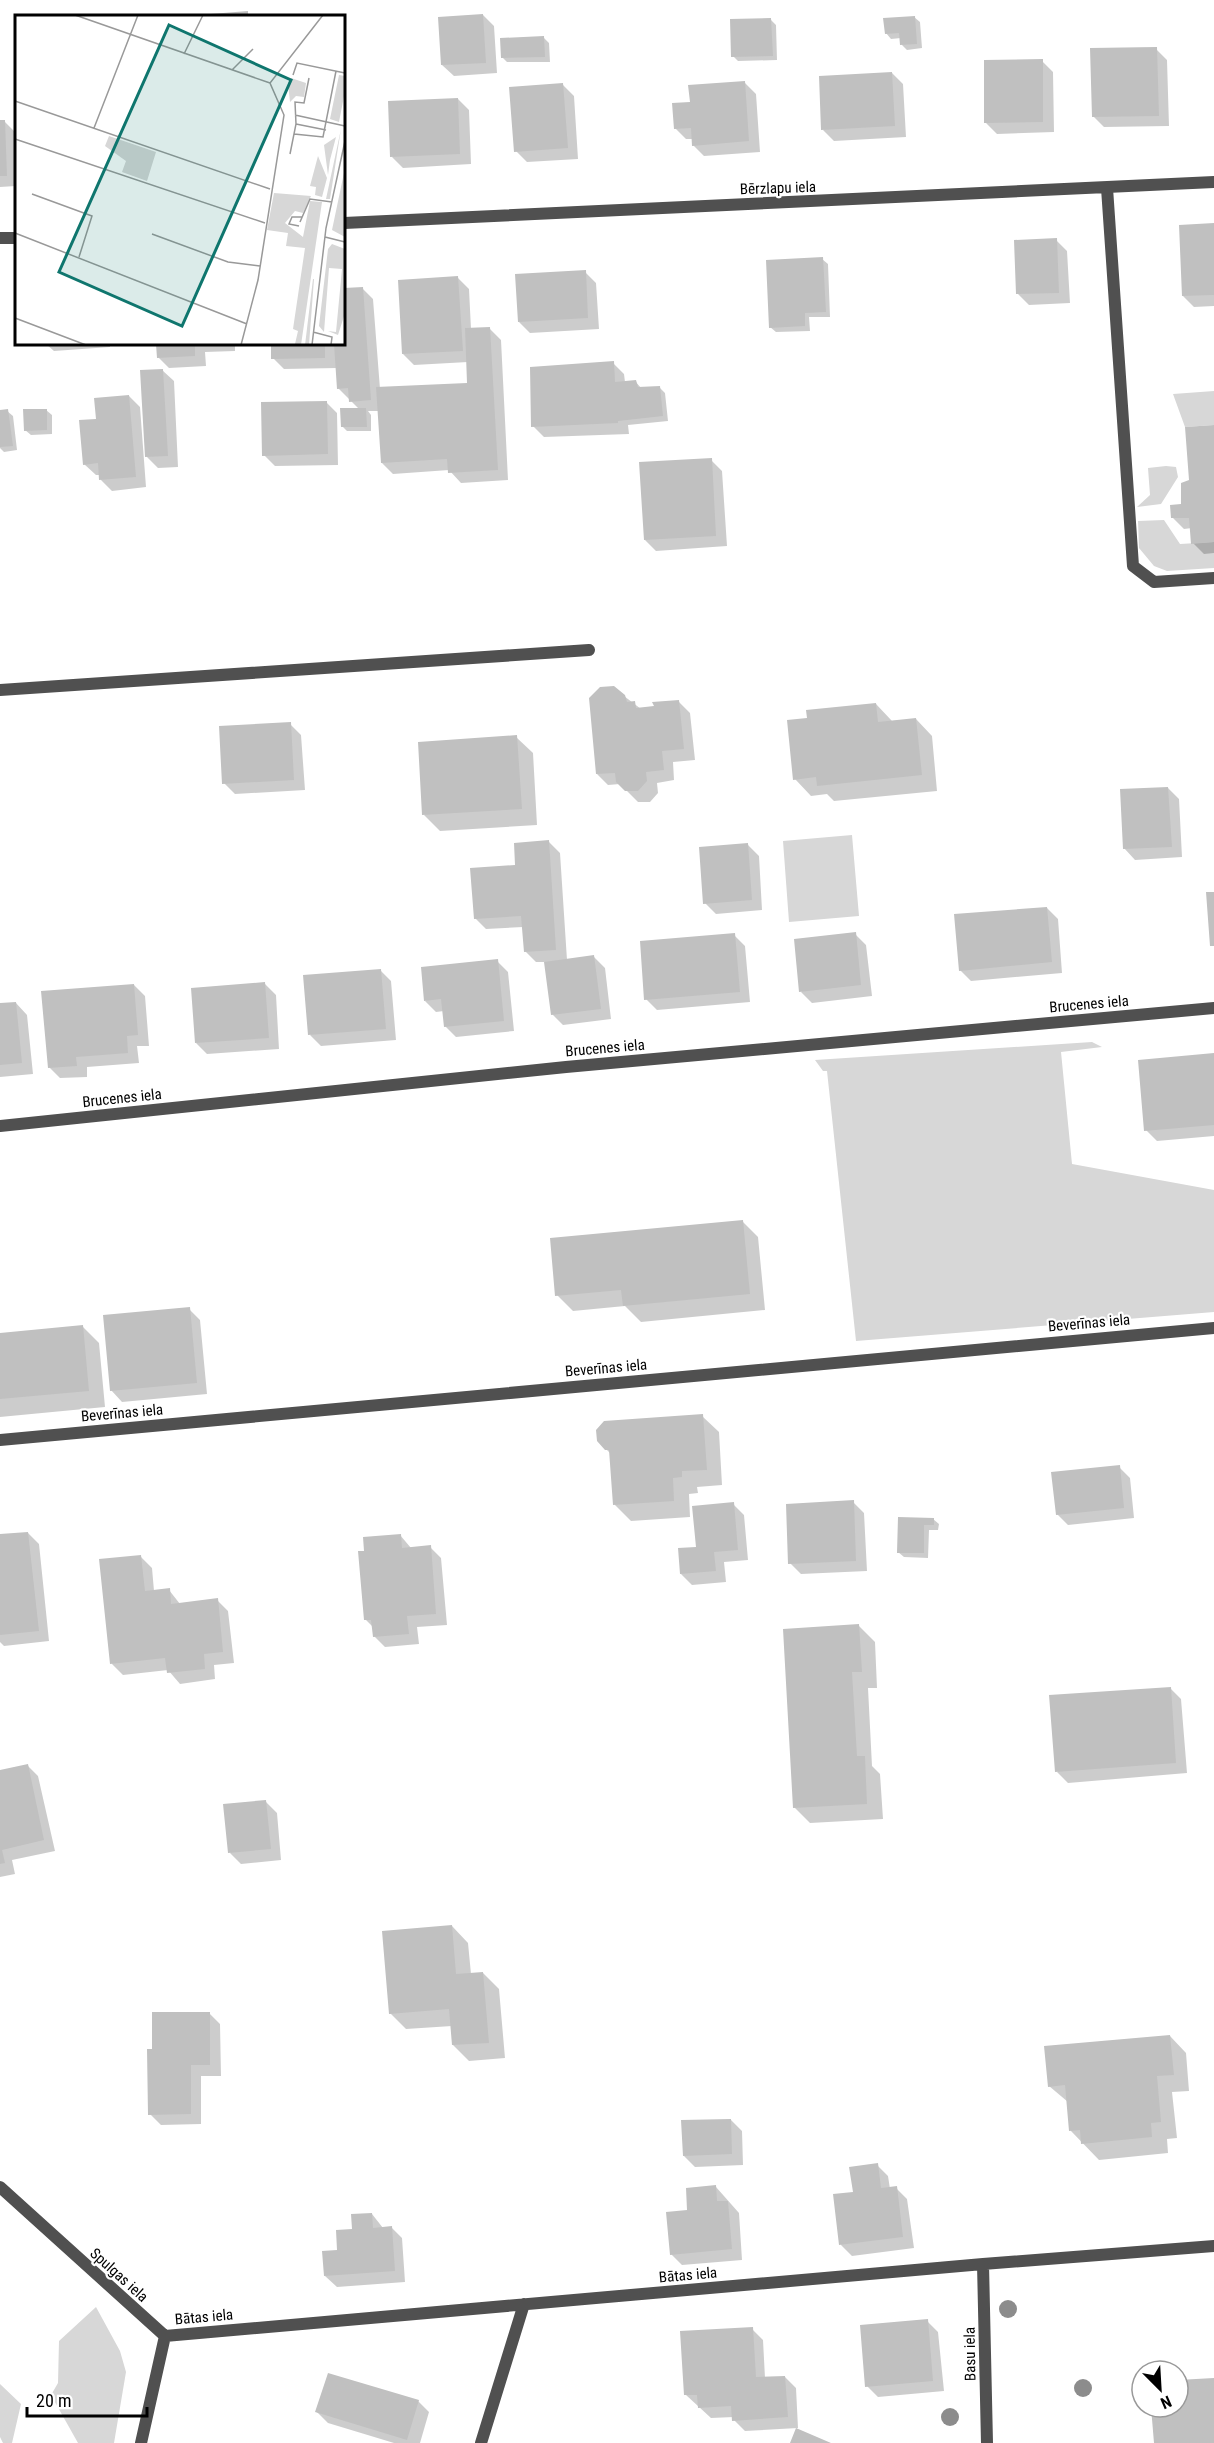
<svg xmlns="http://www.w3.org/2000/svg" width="1214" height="2443" font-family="'Roboto Condensed',sans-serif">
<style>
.green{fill:#d7d7d7}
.shadow{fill:#0003}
.building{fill:#c0c0c0}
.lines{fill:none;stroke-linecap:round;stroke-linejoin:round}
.street{stroke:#505050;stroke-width:12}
.tree{fill:#8c8c8c}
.labels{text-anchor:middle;stroke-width:4.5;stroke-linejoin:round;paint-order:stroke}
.street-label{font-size:15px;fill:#000;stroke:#fff}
.inset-road{fill:none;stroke:#999;stroke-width:1.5}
.view{fill:#0f766e;fill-opacity:0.15;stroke:#0f766e;stroke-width:3}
.inset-edge{fill:none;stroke:#000;stroke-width:3}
</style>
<rect width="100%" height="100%" fill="#fff"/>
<!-- green -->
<path class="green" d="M1214 391V425L1185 427 1173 394Z
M1166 466 1176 467 1178 477 1161 504 1137 507 1150 495 1148 468Z
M1164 520 1180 544 1214 542V568L1167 571 1154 566 1139 548 1138 521Z
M852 835 859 916 789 922 783 841Z
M1092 1042 1102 1047 1061 1052 1072 1164 1214 1190V1312L856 1341 827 1071H823L815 1060Z
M96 2307 120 2351 126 2372 114 2443H78L51 2395 58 2383 59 2341Z
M0 2384 21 2404 12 2443H3L0 2437Z"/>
<!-- shadow -->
<path class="shadow" d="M247 13 251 16H203Z
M483 15 494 26 497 73 454 76 442 65Z
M914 17 920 22 922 48 907 50 902 45 901 38 891 39 886 33Z
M771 20 776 25 777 60 738 61 733 56Z
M544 38 549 43 550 62H507L502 57Z
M1156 49 1167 60 1169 126 1104 127 1093 116Z
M1042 61 1053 72 1054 132 997 134 986 123Z
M892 73 903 84 906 137 834 141 823 130Z
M745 83 756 94 760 152 704 156 693 145V139H686L675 128 691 103Z
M563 85 574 96 578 159 527 162 516 151Z
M458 99 469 110 471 164 403 168 392 157Z
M0 122H5L16 133V186L0 187Z
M1214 225V306L1194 307 1183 296Z
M1056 240 1067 251 1070 303 1029 305 1018 294Z
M822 259 828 264 830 317H809L810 331 776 332 770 327Z
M585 272 596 283 599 329 530 333 519 322Z
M458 278 469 289 471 329H490L501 340 508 480 461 483 449 470 393 474 382 463 379 411H368L371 415V431H347L342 426 359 409 338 388 337 368 284 369 273 358V344H344V290L362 288 373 299 380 389 469 384 468 362 414 365 403 354Z
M46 344H110V347L54 351Z
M157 344H235V351L205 352 206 366 169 368 158 357Z
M613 363 624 374 625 382 635 381 641 388H660L665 393 668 421 628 425 629 434 544 437 533 426Z
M162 370 174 381 178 467 158 468 147 457Z
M129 396 140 407 146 487 112 491 101 480 100 475H96L84 464 98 420Z
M326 402 337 413 338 465 275 466 264 455Z
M46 410 52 415V434L31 435 25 430Z
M0 411H7L13 416 17 450 4 452 0 448Z
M1214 426V553L1204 554 1193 543 1192 528 1184 529 1173 518 1182 506Z
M711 460 722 471 727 546 656 551 645 540Z
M624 696 641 709 679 702 690 713 695 760 673 762 674 780 657 783 658 793 650 802H638L620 784 608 785 597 774Z
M876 704 892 721 916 719 932 736 937 791 834 801 827 794 811 796 795 779 808 719Z
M290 724 301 735 305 790 235 794 224 783Z
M516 737 533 753 537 825 440 831 424 815Z
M1168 788 1179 799 1182 857 1135 860 1124 848Z
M549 842 560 853 567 960 594 957 605 968 611 1019 563 1025 552 1014 546 962H536L525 951 523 927 486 929 475 918 517 866Z
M748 845 759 856 762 910 716 914 705 903Z
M1047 908 1058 919 1062 973 971 981 960 970Z
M855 934 866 945 872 996 812 1003 801 992Z
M734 935 745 946 750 1002 657 1010 646 999Z
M497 961 508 972 514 1031 456 1037 445 1026 444 1011 436 1012 425 1001Z
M380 970 391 981 396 1040 321 1046 310 1035Z
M265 984 276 995 279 1049 207 1054 196 1043Z
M134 985 145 996 149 1046H137L139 1063 87 1067V1077L60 1078 49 1067Z
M16 1003 27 1015 33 1074 0 1077V1005Z
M1214 1055V1136L1157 1141 1146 1130Z
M742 1221 758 1237 765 1310 641 1322 625 1306 573 1311 557 1295Z
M189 1309 200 1320 207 1394 122 1402 111 1390Z
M83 1327 99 1343 105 1407 0 1417V1334Z
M702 1416 719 1432 722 1485 697 1487 698 1493 689 1494 690 1517 631 1521 615 1505 611 1454 606 1449Z
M1119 1467 1130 1478 1134 1518 1068 1525 1057 1514Z
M853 1502 864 1513 867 1571 801 1574 790 1563Z
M733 1504 744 1515 748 1560 724 1562 726 1582 692 1585 681 1574 697 1548Z
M899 1519H933L939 1524 938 1530H929L928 1558 904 1557 898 1552Z
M28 1533 39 1544 49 1641 4 1646 0 1642V1536Z
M400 1535 411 1548 430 1547 441 1558 447 1625 417 1627 419 1644 385 1647 374 1636 373 1627 365 1619 366 1552Z
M141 1557 152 1568 154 1591 169 1590 180 1604 217 1600 228 1611 234 1663 214 1665 215 1679 180 1684 168 1670 123 1675 112 1664Z
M859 1626 875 1642 877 1688H868L872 1766 880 1774 883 1819 810 1823 794 1807Z
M1170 1688 1181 1699 1187 1773 1068 1783 1057 1772Z
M27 1765 38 1776 55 1851 12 1860 15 1874 0 1877V1771Z
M266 1802 277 1813 281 1860 241 1864 230 1853Z
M452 1926 468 1943 471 1974 483 1973 499 1989 505 2058 469 2061 453 2045 452 2026 406 2029 390 2013Z
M209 2013 220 2024 221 2076H201V2124L161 2125 150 2114Z
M1170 2036 1186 2053 1189 2091 1172 2092 1177 2138 1167 2139 1168 2153 1099 2160 1071 2131 1068 2102 1049 2086Z
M731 2120 742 2131 743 2165 695 2167 684 2156Z
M877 2165 888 2176 890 2189 896 2188 907 2199 914 2248 852 2256 841 2245 854 2193Z
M716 2187 739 2213 742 2260 682 2265 671 2254 689 2212Z
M372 2214 383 2228 391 2227 402 2238 405 2282 337 2287 325 2276 354 2230Z
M927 2321 938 2332 944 2391 878 2397 867 2386Z
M752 2329 763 2340 765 2378 785 2377 796 2388 798 2428 745 2431 734 2420V2417L711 2418 686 2395Z
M418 2401 429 2412 420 2443H394L328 2423 317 2412Z"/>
<!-- building -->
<path class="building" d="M248 11V16H198V15Z
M483 14 486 63 441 65 438 17Z
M915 16 917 44 900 45 899 33 885 34 883 18Z
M771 18 773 56 731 57 730 19Z
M544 36 545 57 501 58 500 38Z
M1157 47 1159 116 1092 117 1090 48Z
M1043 59V122L984 123V60Z
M892 72 895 126 821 130 819 76Z
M745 81 749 141 692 146 691 128 674 129 672 103 690 102 688 85Z
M563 83 568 148 514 152 509 87Z
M458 98 460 154 390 157 388 101Z
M0 120H5L7 176H0Z
M1214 223V295L1182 296 1179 225Z
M1057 238 1059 293 1016 294 1014 240Z
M823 257 826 312 805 313V326L769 328 766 260Z
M586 270 588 318 518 322 515 274Z
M458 276 463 351 402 354 398 280Z
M363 287 371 400 349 402 348 388 337 389 334 344H344V288Z
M490 327 498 470 448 473 447 459 381 463 376 387 467 383 465 328Z
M156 344H195V356L157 358Z
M271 344H325V358L271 359Z
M614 361 615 382 636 380 638 387 660 386 663 416 618 421V423L531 427 530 367Z
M163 369 168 456 145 457 140 370Z
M129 395 136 477 99 480 98 463 83 465 79 420 96 419 94 398Z
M327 401 328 454 262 456 261 402Z
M340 408H366L367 427H341Z
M8 409 13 446 0 447V410Z
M23 409H47V430L24 431Z
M1214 425V542L1191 544 1189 518H1171L1170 505 1181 504V483L1189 480 1185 427Z
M712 458 716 536 644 540 639 462Z
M614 686 625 695 627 702 635 701 636 708 654 706 652 702 679 700 684 749 662 751 664 770 646 772 647 781 638 791H625L616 782 615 773 596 774 589 698 600 687Z
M876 703 878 722 916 718 922 775 817 786 816 777 793 780 787 720 807 718 806 710Z
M291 722 294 780 222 784 219 726Z
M517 735 522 809 422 815 418 742Z
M1168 787 1172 847 1123 849 1120 789Z
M549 840 556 950 524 952 521 916 474 919 470 868 515 865 514 843Z
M748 843 752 900 703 904 699 847Z
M1206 892H1214V946H1210Z
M1047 907 1052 962 959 971 954 914Z
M856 932 861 985 799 992 794 939Z
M735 933 740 992 644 1000 640 941Z
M594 955 601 1009 551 1015 544 962Z
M498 959 504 1021 444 1027 441 999 424 1001 421 967Z
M381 969 386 1029 308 1035 303 975Z
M265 982 269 1038 195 1043 191 988Z
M134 984 138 1035 127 1036 128 1053 76 1057 77 1066 48 1068 41 991Z
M16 1002 22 1063 0 1065V1003Z
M1214 1053V1125L1144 1131 1138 1060Z
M743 1220 750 1294 623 1306 621 1290 555 1296 550 1238Z
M190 1307 197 1383 110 1391 103 1315Z
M83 1325 89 1391 0 1399V1333Z
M703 1414 707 1470 682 1471V1477L673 1478 674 1501 613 1505 609 1450H605L597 1441 596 1430 604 1421Z
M1120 1465 1124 1508 1056 1515 1051 1472Z
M854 1500 856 1561 788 1564 786 1504Z
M734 1502 738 1550 714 1552 716 1571 680 1574 678 1548 696 1547 692 1506Z
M898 1517 934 1518V1525H924V1553H897Z
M28 1532 39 1631 0 1635V1534Z
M401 1534 402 1548 431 1545 436 1614 407 1616 409 1634 373 1637 371 1620H364L358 1551H364L363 1537Z
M141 1555 145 1591 170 1588 171 1604 218 1598 223 1652 204 1654 205 1669 167 1673 165 1658 110 1664 99 1559Z
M859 1624 862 1672H852L857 1756H865L867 1804 793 1808 783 1629Z
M1171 1687 1176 1763 1055 1772 1049 1695Z
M28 1764 44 1840 2 1850 5 1863 0 1864V1770Z
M266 1800 271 1849 228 1853 223 1804Z
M452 1925 456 1974 483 1972 489 2043 452 2045 449 2009 389 2014 382 1931Z
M152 2012H210V2065H191V2114L148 2115 147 2049H152Z
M1170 2035 1174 2075 1157 2076 1161 2122 1151 2123 1152 2137 1081 2144 1080 2130 1069 2131 1065 2085 1048 2087 1044 2046Z
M731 2119 732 2154 683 2156 681 2120Z
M878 2163 881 2188 897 2186 903 2237 839 2245 833 2194 853 2192 849 2167Z
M716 2185 717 2201H728L732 2249 670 2255 666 2212 687 2210 686 2188Z
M372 2213 373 2228 392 2226 395 2271 324 2276 322 2251 337 2250 336 2230 352 2229 351 2214Z
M928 2319 933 2381 865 2387 860 2325Z
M753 2327 756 2377 785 2376 788 2417 732 2421 731 2406 698 2408 697 2395H684L680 2331Z
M328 2373 419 2400 407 2440 315 2412Z
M1214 2378V2443H1154L1151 2407H1178V2380Z
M796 2428 831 2443H790Z"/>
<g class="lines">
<!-- street -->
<path class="street" d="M1107 188 1133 566 1154 582 1214 578
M344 223 1214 182
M0 238H16
M0 690 589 650
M0 1126 566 1067 1214 1008
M0 1440 1214 1328
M0 2187 165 2336 141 2443
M983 2264 987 2443
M165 2336 983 2264 1214 2246
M481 2443 524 2304"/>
</g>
<!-- trees -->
<g class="tree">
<circle cx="1008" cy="2309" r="9"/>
<circle cx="1083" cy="2388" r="9"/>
<circle cx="950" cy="2417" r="9"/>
</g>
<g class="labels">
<!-- street labels -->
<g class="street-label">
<text transform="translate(778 188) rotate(-2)" y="5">Bērzlapu iela</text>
<text transform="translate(1089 1004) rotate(-5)" y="5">Brucenes iela</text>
<text transform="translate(605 1048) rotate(-5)" y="5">Brucenes iela</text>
<text transform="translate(122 1098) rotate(-6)" y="5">Brucenes iela</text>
<text transform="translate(1089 1323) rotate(-5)" y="5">Beverīnas iela</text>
<text transform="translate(606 1368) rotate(-5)" y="5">Beverīnas iela</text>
<text transform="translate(122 1413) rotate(-5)" y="5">Beverīnas iela</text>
<text transform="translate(119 2275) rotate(42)" y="5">Spulgas iela</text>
<text transform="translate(688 2275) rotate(-5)" y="5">Bātas iela</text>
<text transform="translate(204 2317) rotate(-5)" y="5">Bātas iela</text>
<text transform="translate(970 2354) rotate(-91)" y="5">Basu iela</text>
</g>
</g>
<!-- overview -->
<g transform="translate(15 15)">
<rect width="330" height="330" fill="#fff"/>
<path d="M324 60 330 61V76L324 107 315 104ZM276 63 291 68 289 82 281 81 275 87 273 68ZM326 114 315 184H311ZM94 121 141 137 132 166 107 157 111 146 90 131ZM321 122 315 145 313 160 309 130ZM303 141 312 163 307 182 300 180 301 172 295 171ZM330 153V222L317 215ZM259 178 296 181 288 198 280 196 270 208 288 222 295 186 307 187 286 330H275L280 329 283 316 278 314 290 233 271 231 273 218 252 215ZM317 229 330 234V298L323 320 313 316 321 317 327 254 314 253 309 317 304 311 313 234ZM299 264 294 330H290L298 264Z" fill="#d7d7d7"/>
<path class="inset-road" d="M60 0 255 68M169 39 188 0M217 55 238 34M278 60 282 48 330 58M0 86 255 174M280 100 330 111M281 109 311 115M79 113 123 0M279 119 308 122 321 56M0 124 250 208M275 139 281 109 280 87 289 88 294 63M17 179 77 201 64 242M285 207 295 184 317 187M284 211 274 209 277 202H287M0 218 232 309M137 219 213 247 245 251M310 222 330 227M0 303 71 330M298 317 317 322 316 330M226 330 243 265 269 100 255 68 308 0M297 330 311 213 330 126"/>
<path class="view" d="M154 10 276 65 167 311 44 257Z"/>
<rect width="330" height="330" class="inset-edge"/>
</g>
<!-- north arrow -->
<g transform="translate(1160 2389) rotate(156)"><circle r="28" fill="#ffffff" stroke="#999999" stroke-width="1.5"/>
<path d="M0-4.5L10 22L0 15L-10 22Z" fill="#000000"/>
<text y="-9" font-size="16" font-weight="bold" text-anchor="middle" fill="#000000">N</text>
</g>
<!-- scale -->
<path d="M27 2407v9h120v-9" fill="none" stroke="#000000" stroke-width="3"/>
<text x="36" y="2407" font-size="18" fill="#000000" stroke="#ffffff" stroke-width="4.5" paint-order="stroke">20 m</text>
</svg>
